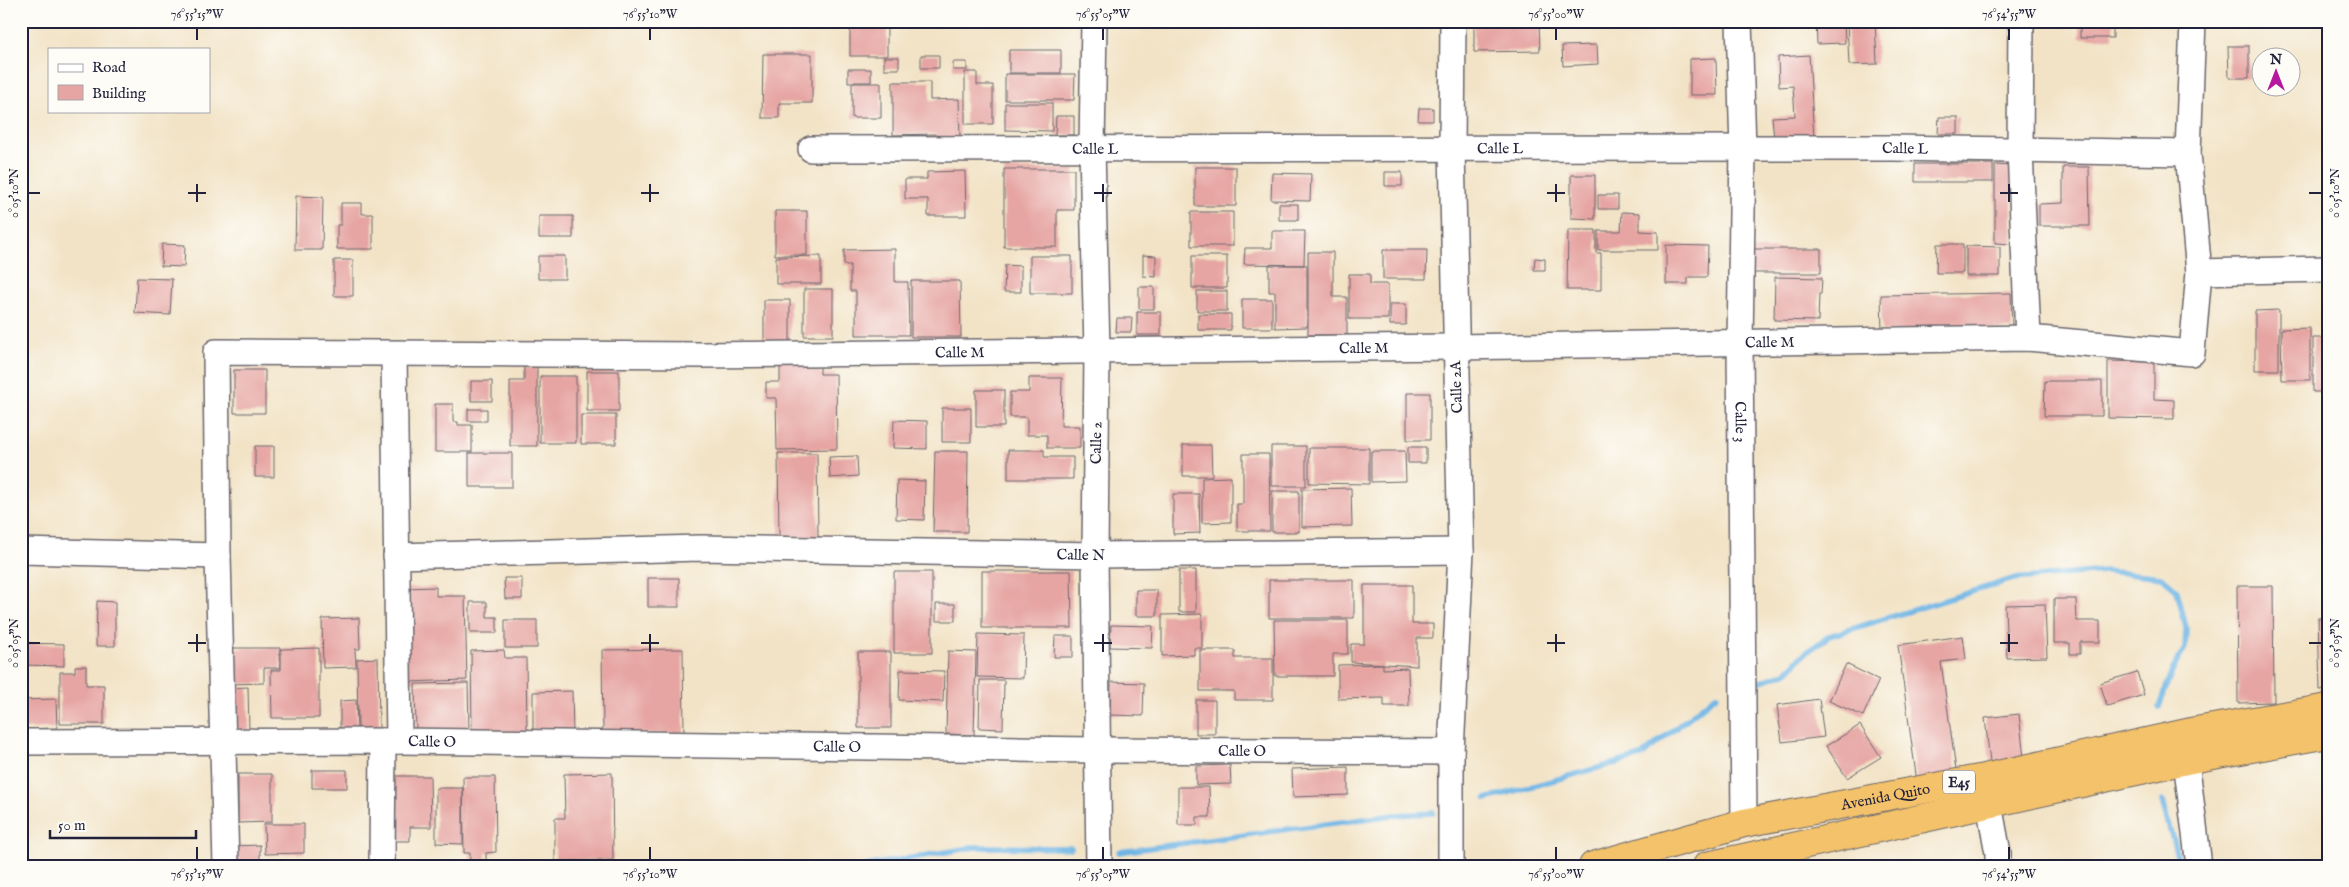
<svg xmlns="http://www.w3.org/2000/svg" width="2349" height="887" font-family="'IM FELL English',serif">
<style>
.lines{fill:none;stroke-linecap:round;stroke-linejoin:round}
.stream{stroke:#6eb5e5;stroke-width:5.5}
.building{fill:#e6a5a3}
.minor-casing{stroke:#6b666c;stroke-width:28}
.highway-casing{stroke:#6b666c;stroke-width:30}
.minor{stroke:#fff;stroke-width:25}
.highway{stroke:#f3c26a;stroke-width:28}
.ticks{fill:none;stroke:#22223b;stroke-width:2}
.labels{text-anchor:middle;stroke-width:4;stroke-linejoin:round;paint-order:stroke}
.shield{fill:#fdfcf7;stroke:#646373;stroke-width:1}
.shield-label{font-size:14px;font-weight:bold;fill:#22223b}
.street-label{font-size:15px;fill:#22223b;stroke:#fdfcf7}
.neatline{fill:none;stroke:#22223b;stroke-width:2}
.ticks-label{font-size:12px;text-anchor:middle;fill:#22223b}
</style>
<rect width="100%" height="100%" fill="#fdfcf7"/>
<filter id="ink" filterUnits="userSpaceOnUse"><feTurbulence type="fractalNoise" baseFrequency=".02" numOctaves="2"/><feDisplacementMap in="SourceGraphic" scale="10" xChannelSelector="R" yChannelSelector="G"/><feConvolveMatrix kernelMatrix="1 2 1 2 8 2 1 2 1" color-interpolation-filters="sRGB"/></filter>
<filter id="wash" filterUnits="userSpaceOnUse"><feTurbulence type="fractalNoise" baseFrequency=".0096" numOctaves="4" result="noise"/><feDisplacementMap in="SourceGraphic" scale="20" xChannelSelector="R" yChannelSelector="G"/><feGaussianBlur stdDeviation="1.12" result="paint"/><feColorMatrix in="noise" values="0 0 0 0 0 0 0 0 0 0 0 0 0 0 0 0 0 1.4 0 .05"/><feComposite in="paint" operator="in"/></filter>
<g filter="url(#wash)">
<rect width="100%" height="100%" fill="#f2e3c6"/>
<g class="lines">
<!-- stream -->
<path class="stream" d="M1759 682 1786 673 1803 655 1829 636 2013 579 2105 571 2162 577 2177 590 2186 628 2185 648 2172 671 2159 707
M1486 799 1641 756 1717 695
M2162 801 2180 866
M1119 852 1394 815 1433 813
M865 866 975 847 1071 848"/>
</g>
<g id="blocks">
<!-- building -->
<path class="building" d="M850 21H879V26H887V56H850Z
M1474 21H1539L1540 51 1474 52Z
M1549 21H1581V26L1550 28Z
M1816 21H1844L1845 43 1817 44Z
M1847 21H1875L1877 64 1849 65Z
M2080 21H2113V38H2080Z
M1597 45 1598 64 1563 66 1562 46Z
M2228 46H2249V78H2229Z
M1009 50H1061V73H1009Z
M763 54H812V103H779V118H762Z
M921 55H939V68H921Z
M1809 55 1814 138 1774 140 1772 117 1795 116 1793 86 1779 87 1778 57Z
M884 57H899V69H884Z
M1716 58 1717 95H1690V59Z
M953 62H967V70H953Z
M848 69H871V82H848Z
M965 72H977V85H993V124H965Z
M1005 74H1075L1074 100H1005Z
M893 82H930V100L959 99 960 137 935 142V134L893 135Z
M852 83H881V118H852Z
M1005 103H1052V131L1005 130Z
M1419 108H1433V121H1418Z
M1056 116H1074V135H1055Z
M1939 117H1958V134H1938Z
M1915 164H1993V182H1915Z
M1995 165 2012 166V244L1995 243Z
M1195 167H1236V206H1195Z
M2063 167H2089L2090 226H2039V204L2063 203Z
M1004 169H1074V210H1057V247H1004Z
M965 171 966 216H928V199H905V179H927V172Z
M1385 172H1402V186H1385Z
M1272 173 1311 174 1310 201 1271 200Z
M1571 175H1595V219L1571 218Z
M1598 195H1618V209H1598Z
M296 196 323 197 322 250H295Z
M341 203H362V214H373V249H337V225H341Z
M1279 204H1298V220H1279Z
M775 211H807V255H775Z
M1191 212H1233V246H1191Z
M1622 212 1640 213V231L1658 232V250H1598V231H1621Z
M539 216H573V238H539Z
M1568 230H1596V253H1601V290H1567Z
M1272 231H1305L1304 265 1244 264 1245 248H1272Z
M162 244 185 245 184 267 161 266Z
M1937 244H1963V273H1936Z
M1666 245 1708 246 1707 277H1688V284H1666Z
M1966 246 2000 247V276H1966Z
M895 249V282H908L909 335H856V291H850V265H844V250Z
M1750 249H1821V273H1751Z
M1383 250H1427L1426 279H1383Z
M1308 252H1333V297H1347V335H1308Z
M1143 255 1156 256V277L1143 276Z
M538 256H565V279H538Z
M821 256V284H776V257Z
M1030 256H1072V293H1030Z
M1192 256H1227V288H1192Z
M1535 258 1545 259V270H1534Z
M334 260H353V296H334Z
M1005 265 1021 266V292H1004Z
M1269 265H1307V327L1275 328V292H1269Z
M1349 274H1370V284H1388V319H1349Z
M1775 277 1822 278 1821 294H1819L1818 321 1774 320Z
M137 278 172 279 170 315 135 313Z
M911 281H960L961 337H911Z
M1139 287H1154V309H1139Z
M804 289H833V336H804Z
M1197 291H1227V311H1197Z
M2011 293 2012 329 1882 332 1881 295Z
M1242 299H1272V328H1242Z
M764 300H790V349H764Z
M1390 304H1406V325H1390Z
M2279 310V370H2255V311Z
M1137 312H1161V335H1137Z
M1198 314H1231V330H1198Z
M1117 318H1132L1131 332H1116Z
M2310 328V380H2282L2281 329Z
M2313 338H2328V392H2313Z
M820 359V374H836L837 449 777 450 776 398H766V382H780V360Z
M2108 361 2154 362V399L2174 400V419L2108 418Z
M524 367H537V446H510V381H524Z
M234 370H265V413H234Z
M587 371H619V411H587Z
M540 376H576V443H540Z
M1029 378H1062L1061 426H1080V448H1047V435H1027V417H1010V392H1029Z
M471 381H492V401H471Z
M2045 381H2102V416H2044Z
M976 390H1004V427H976Z
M1407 393H1430V440H1407Z
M435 404H453V422H458V425H472V452H435Z
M942 408H971V442H942Z
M468 409H487V421H468Z
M581 415H616V444H581Z
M894 420 927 421V449L893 448Z
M1183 445H1211L1212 476H1183Z
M255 446H274V477H255Z
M1271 446H1306V486H1271Z
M1408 447H1426V463H1408Z
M1309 448H1369V484L1309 483Z
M1008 450H1044V457H1073V479H1008Z
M935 451H968L967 532H933Z
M1371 451H1405L1406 481 1371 482Z
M469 453H512V487H469Z
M778 453H817L818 537H779Z
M1243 454H1269L1270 531H1237V504H1243Z
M857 456 858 476 830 478 829 457Z
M1231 477V522L1202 523V478Z
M897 480 925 481 924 520 896 519Z
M1351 488 1352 526 1302 527V489Z
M1272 491H1299V532H1272Z
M1173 494H1199L1200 533 1173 534Z
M1179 570H1196V612H1179Z
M982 571H1071L1072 628H982Z
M894 572H932V653H894Z
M504 578H522V599H505Z
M648 578H679V607H648Z
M1269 580H1354V618H1269Z
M1364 585H1412V624H1433V638H1417V666L1351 662V644H1364Z
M2237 586H2273L2274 702 2238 703Z
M436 587V596H465L467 680 406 682 404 588Z
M1136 590H1157V616H1136Z
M2054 599H2076L2077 621H2100V642H2080V654H2070V643H2054Z
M97 601 115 602V646H96Z
M470 602H487V617H497V633H470Z
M936 604H955V621H936Z
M2045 604 2047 657 2007 658 2005 605Z
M1202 614V648H1194V655L1162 656V615Z
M359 618 360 649H355L356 667 323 668 322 619Z
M2318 618H2328V689L2320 690Z
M505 620H537V648H505Z
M1274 620H1348V654H1333V676H1275Z
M1111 625 1153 626 1152 648 1110 647Z
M978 634 1024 635 1023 678 977 677Z
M1055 636H1073V657H1054Z
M1963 636 1966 659 1941 662 1957 777 1917 782 1898 645Z
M21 643 64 644V666L21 665Z
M229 648H280V668H264V683L230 684Z
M319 648V718H272L271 670H281V649Z
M683 649 684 733 603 734 602 650Z
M504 650 505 658H526L527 732H472L471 651Z
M1200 650H1235V658H1273V700H1234V691H1200Z
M948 651 976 652 974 735 946 734Z
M858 652H891V728H858Z
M378 658 379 728 358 729 357 659Z
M1383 664V669L1408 668 1409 706H1384V698L1338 699V665Z
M1846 664 1879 680 1863 716 1829 701Z
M75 666H86V685H104V724H60V672H75Z
M900 670 944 671 943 702 899 700Z
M2137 672 2144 695 2107 706 2100 683Z
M980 680H1004L1003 729 979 728Z
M1111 682 1144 683 1143 716 1110 715Z
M468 683 469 730 416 731 415 684Z
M248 687 249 730 227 731 225 688Z
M572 691 573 735 533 736V692Z
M56 699 57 728 21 729V700Z
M1819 699 1824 737 1782 742 1777 705Z
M356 700 357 729H340V701Z
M1196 700H1215V734H1196Z
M2019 714 2024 758 1990 762 1985 718Z
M1860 725 1881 757 1847 778 1826 746Z
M1230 765 1231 784 1196 785V766Z
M1348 767V795L1293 797 1292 769Z
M312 770H347V788H312Z
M612 773 613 860 555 861V818H565L564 774Z
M238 774H272V822L238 823Z
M387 776H430L431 827H410V841H388Z
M463 777H495L496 852 486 853V866H470V853H464Z
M1178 787H1209L1210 817H1197V825H1178Z
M436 788H463V844L436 843Z
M264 824H304V853L265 854Z
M260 845V866H234V846Z"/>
</g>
</g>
<g filter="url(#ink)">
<use href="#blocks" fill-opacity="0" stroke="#6b666c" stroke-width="1"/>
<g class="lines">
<!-- minor casing -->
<g class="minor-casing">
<g id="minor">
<path d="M1094 21 1092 149 1097 350 1095 555 1099 866"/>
<path id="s1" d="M1739 21 1743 148 1740 344 1744 823"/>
<path d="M2021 21 2020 150 2028 338"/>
<path id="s2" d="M811 149 1892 148 2188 153"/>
<path d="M2199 272 2328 269"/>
<path d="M394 354 399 741"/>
<path d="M21 551 218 556"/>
<path id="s3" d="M396 556 701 548 1095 555 1461 551"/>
<path id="s4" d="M21 742 399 741 1097 750 1451 752"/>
<path d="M2186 760 2199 866"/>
<path d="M1989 804 1998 853V866"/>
<path d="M382 863 383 741"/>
<path id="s5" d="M226 866 218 556 216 352 702 355 1455 347 2028 338 2192 353 2199 272 2188 153 2193 21"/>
<path d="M1451 866V752L1461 551 1452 149 1453 21"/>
</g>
</g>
<!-- highway casing -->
<g class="highway-casing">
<g id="highway">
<path id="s6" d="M1593 866 1744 823 1984 778 2196 731 2328 708"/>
<path d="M1707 866 2186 760 2328 734"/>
</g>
</g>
<!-- minor -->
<use href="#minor" class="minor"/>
<!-- highway -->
<use href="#highway" class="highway"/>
</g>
</g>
<!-- ticks -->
<path class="ticks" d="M197 28V40M650 28V40M1103 28V40M1556 28V40M2009 28V40M197 184V202M650 184V202M1103 184V202M1556 184V202M2009 184V202M28 193H40M188 193H206M641 193H659M1094 193H1112M1547 193H1565M2000 193H2018M2309 193H2322M197 634V652M650 634V652M1103 634V652M1556 634V652M2009 634V652M28 643H40M188 643H206M641 643H659M1094 643H1112M1547 643H1565M2000 643H2018M2309 643H2322M197 847V860M650 847V860M1103 847V860M1556 847V860M2009 847V860"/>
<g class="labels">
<!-- shield labels -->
<rect class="shield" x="1943" y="770.5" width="32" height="23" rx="4"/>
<g class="shield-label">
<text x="1959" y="787">E45</text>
</g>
<!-- street labels -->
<g class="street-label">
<text dy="5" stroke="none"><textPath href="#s2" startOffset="284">Calle L</textPath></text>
<text dy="5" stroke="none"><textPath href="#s2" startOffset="689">Calle L</textPath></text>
<text dy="5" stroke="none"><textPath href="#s2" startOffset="1094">Calle L</textPath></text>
<text dy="5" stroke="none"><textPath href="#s5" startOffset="2068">Calle M</textPath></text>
<text dy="5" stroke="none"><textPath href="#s5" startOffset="1662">Calle M</textPath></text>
<text dy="5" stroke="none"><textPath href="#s5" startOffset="1258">Calle M</textPath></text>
<text transform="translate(1456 387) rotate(-92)" y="5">Calle 2A</text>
<text dy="5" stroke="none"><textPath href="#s1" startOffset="401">Calle 3</textPath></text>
<text transform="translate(1096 443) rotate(-89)" y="5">Calle 2</text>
<text dy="5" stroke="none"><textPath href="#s3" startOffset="685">Calle N</textPath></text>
<text dy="5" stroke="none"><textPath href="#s4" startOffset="411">Calle O</textPath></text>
<text dy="5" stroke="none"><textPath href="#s4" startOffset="816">Calle O</textPath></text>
<text dy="5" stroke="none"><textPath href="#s4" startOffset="1221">Calle O</textPath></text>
<text dy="5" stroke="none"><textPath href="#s6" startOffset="301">Avenida Quito</textPath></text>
</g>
</g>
<!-- margin -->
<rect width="2349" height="887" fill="none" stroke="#fdfcf7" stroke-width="55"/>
<!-- legend -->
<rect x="48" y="48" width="162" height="65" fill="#fdfcf7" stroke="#a5a5ac"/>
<rect x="58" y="64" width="25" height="8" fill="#ffffff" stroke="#a5a5ac"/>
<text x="92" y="72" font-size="15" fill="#22223b">Road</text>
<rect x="58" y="85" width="25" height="15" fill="#e6a5a3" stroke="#a5a5ac"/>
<text x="92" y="98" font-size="15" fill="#22223b">Building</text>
<!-- north arrow -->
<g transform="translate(2276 72)"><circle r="24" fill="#fdfcf7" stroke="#a5a5ac"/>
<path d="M0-4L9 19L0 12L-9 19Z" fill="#b5179e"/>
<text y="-8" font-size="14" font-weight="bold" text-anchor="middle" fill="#22223b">N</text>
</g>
<!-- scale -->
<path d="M50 830v8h146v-8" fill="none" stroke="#22223b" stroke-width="2.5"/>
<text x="58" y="830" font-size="15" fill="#22223b" stroke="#fdfcf7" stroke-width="4" paint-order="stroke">50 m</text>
<rect x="28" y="28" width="2294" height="832" class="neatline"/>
<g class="ticks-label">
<text x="197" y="18">76°55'15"W</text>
<text x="650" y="18">76°55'10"W</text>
<text x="1103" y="18">76°55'05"W</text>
<text x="1556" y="18">76°55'00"W</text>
<text x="2009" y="18">76°54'55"W</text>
<text transform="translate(14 193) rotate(-90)" y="4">0°05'10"N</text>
<text transform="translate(2335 193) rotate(-90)" y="4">0°05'10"N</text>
<text transform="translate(14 643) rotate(-90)" y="4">0°05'05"N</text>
<text transform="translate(2335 643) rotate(-90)" y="4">0°05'05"N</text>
<text x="197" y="878">76°55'15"W</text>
<text x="650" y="878">76°55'10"W</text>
<text x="1103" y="878">76°55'05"W</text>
<text x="1556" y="878">76°55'00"W</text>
<text x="2009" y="878">76°54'55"W</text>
</g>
</svg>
